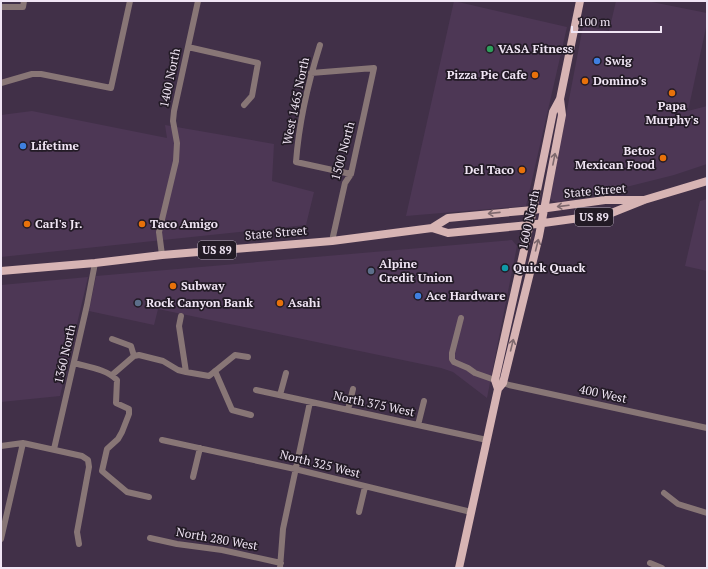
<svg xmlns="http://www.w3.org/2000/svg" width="708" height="569" font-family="'PT Serif',serif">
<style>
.built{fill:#4d3755}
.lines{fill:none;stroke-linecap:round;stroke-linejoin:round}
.minor{stroke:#887676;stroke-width:6}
.major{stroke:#d7b4b4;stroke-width:8}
.oneway{stroke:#7d686d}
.leisure-dot{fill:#2e9e5b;stroke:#231b26;stroke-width:1.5}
.shop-dot{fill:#3f7fe0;stroke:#231b26;stroke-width:1.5}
.food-dot{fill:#e8710a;stroke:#231b26;stroke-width:1.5}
.culture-dot{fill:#0f9aa8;stroke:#231b26;stroke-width:1.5}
.service-dot{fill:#5c6f8a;stroke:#231b26;stroke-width:1.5}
.labels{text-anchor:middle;stroke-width:3.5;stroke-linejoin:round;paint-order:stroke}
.shield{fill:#231b26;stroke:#b2a8b6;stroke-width:1}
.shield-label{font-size:11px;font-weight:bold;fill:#f0e5f4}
.poi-label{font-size:12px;font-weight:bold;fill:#f0e5f4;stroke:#231b26;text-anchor:start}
.street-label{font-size:12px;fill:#f0e5f4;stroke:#231b26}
</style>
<rect width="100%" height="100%" fill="#413048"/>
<!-- built -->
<path class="built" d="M454 1 567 27 526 206 406 216Z
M616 1H647L707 13V23L688 111 707 106V164L674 175 626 187 558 202 553 201 550 199 583 26 609 31Z
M32 111 167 138 165 125 274 144 272 181 314 192 306 225 1 257V115Z
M707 199V271L685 266 700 201Z
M512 240 517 246 487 398 453 372 441 368 158 309 154 325 89 311 96 276Z
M88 277 60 396 1 402V285Z"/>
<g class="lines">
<!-- minor -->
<path class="minor" d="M1 7H23L24 1
M320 45C308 83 299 122 296 162L351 174
M188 47 258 63 252 96 244 105
M311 73 374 68 351 174 345 183 332 241
M1 83 32 74H41L111 88 130 1
M162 255 159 232 176 161 177 143 173 121 174 111 198 1
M181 316 179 326 186 372
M461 318 452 353V359L454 362 468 368 475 373 509 385 707 428
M112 339 131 346 134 356
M74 363C88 367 106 369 117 380L116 403 129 409V414L122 432 118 439 107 449 102 471 127 492 149 497
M215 371 232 410 251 415
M112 375 134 356 139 355 163 361 178 370 186 372 209 376 235 355 248 357
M256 390 487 440
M280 395 286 373
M348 410 353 389
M418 425 424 401
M162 440 295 469 471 512
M1 446 23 443 82 456 88 460 89 467 77 532 79 544
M54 449 87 305 95 263
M193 477 200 448
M664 493 678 504 707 513
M359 512 365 487
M150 538 177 544 222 550 281 563
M1 539 23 443
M650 563 662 568
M280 568 283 529 310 402"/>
<!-- major -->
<path class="major" d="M432 228 448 233 529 225 609 214 644 200 707 181
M1 271 95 263 162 255 332 241 432 228 448 218 533 210 605 200H644
M498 389 495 380 533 210 553 112 560 99 580 1
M459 568 498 389 503 383 539 236 562 115 560 99"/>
</g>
<!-- one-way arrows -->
<defs><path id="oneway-shaft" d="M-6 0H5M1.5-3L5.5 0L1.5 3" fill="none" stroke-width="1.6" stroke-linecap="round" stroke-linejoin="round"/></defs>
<g class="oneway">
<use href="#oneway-shaft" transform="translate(554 159) rotate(-79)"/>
<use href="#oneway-shaft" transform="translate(563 206) rotate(173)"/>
<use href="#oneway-shaft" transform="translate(494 213) rotate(174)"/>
<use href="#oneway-shaft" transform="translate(537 245) rotate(-76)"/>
<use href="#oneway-shaft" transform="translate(512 345) rotate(-76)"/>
</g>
<!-- markers -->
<circle class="leisure-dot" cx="490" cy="49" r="4"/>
<g class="shop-dot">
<circle cx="597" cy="61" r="4"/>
<circle cx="23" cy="146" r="4"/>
<circle cx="418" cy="296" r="4"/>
</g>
<g class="food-dot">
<circle cx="535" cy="75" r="4"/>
<circle cx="585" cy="81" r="4"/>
<circle cx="672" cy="93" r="4"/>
<circle cx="663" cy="158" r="4"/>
<circle cx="522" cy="170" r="4"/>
<circle cx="27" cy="224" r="4"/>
<circle cx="142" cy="224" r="4"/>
<circle cx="173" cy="286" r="4"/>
<circle cx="280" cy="303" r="4"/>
</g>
<circle class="culture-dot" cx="505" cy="268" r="4"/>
<g class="service-dot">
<circle cx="371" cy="271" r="4"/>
<circle cx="138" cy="303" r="4"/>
</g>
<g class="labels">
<!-- shield labels -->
<g class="shield">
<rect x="575" y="208" width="38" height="18" rx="3"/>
<rect x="198" y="241" width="38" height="18" rx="3"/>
</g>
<g class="shield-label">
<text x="594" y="221">US 89</text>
<text x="217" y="254">US 89</text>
</g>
<!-- poi labels -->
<g class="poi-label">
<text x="498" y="53">VASA Fitness</text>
<text x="605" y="65">Swig</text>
<text x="527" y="79" text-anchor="end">Pizza Pie Cafe</text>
<text x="593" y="85">Domino's</text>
<text x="672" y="110" text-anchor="middle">Papa<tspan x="672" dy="14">Murphy's</tspan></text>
<text x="31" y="150">Lifetime</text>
<text x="655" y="155" text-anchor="end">Betos<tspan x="655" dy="14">Mexican Food</tspan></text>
<text x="514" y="174" text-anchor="end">Del Taco</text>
<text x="35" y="228">Carl's Jr.</text>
<text x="150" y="228">Taco Amigo</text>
<text x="379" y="268">Alpine<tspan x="379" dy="14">Credit Union</tspan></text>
<text x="513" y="272">Quick Quack</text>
<text x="181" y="290">Subway</text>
<text x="426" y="300">Ace Hardware</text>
<text x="146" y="307">Rock Canyon Bank</text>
<text x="288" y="307">Asahi</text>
</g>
<!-- street labels -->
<g class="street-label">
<text transform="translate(170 78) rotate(-78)" y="4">1400 North</text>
<text transform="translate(296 101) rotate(-78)" y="4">West 1465 North</text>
<text transform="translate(343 151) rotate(-75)" y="4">1500 North</text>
<text transform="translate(595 191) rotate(-5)" y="4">State Street</text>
<text transform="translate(529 220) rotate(-78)" y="4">1600 North</text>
<text transform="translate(276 233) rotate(-5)" y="4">State Street</text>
<text transform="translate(65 354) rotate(-77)" y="4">1360 North</text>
<text transform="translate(603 394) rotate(12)" y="4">400 West</text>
<text transform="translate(374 404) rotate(12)" y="4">North 375 West</text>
<text transform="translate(320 464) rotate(14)" y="4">North 325 West</text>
<text transform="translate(217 539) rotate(10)" y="4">North 280 West</text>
</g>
</g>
<!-- border -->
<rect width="708" height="569" fill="none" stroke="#f0e5f4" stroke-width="4"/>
<!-- scale -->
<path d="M572 26v6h89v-6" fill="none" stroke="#f0e5f4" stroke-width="2"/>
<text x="578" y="26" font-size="12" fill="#f0e5f4" stroke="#231b26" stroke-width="3" paint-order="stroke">100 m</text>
</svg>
